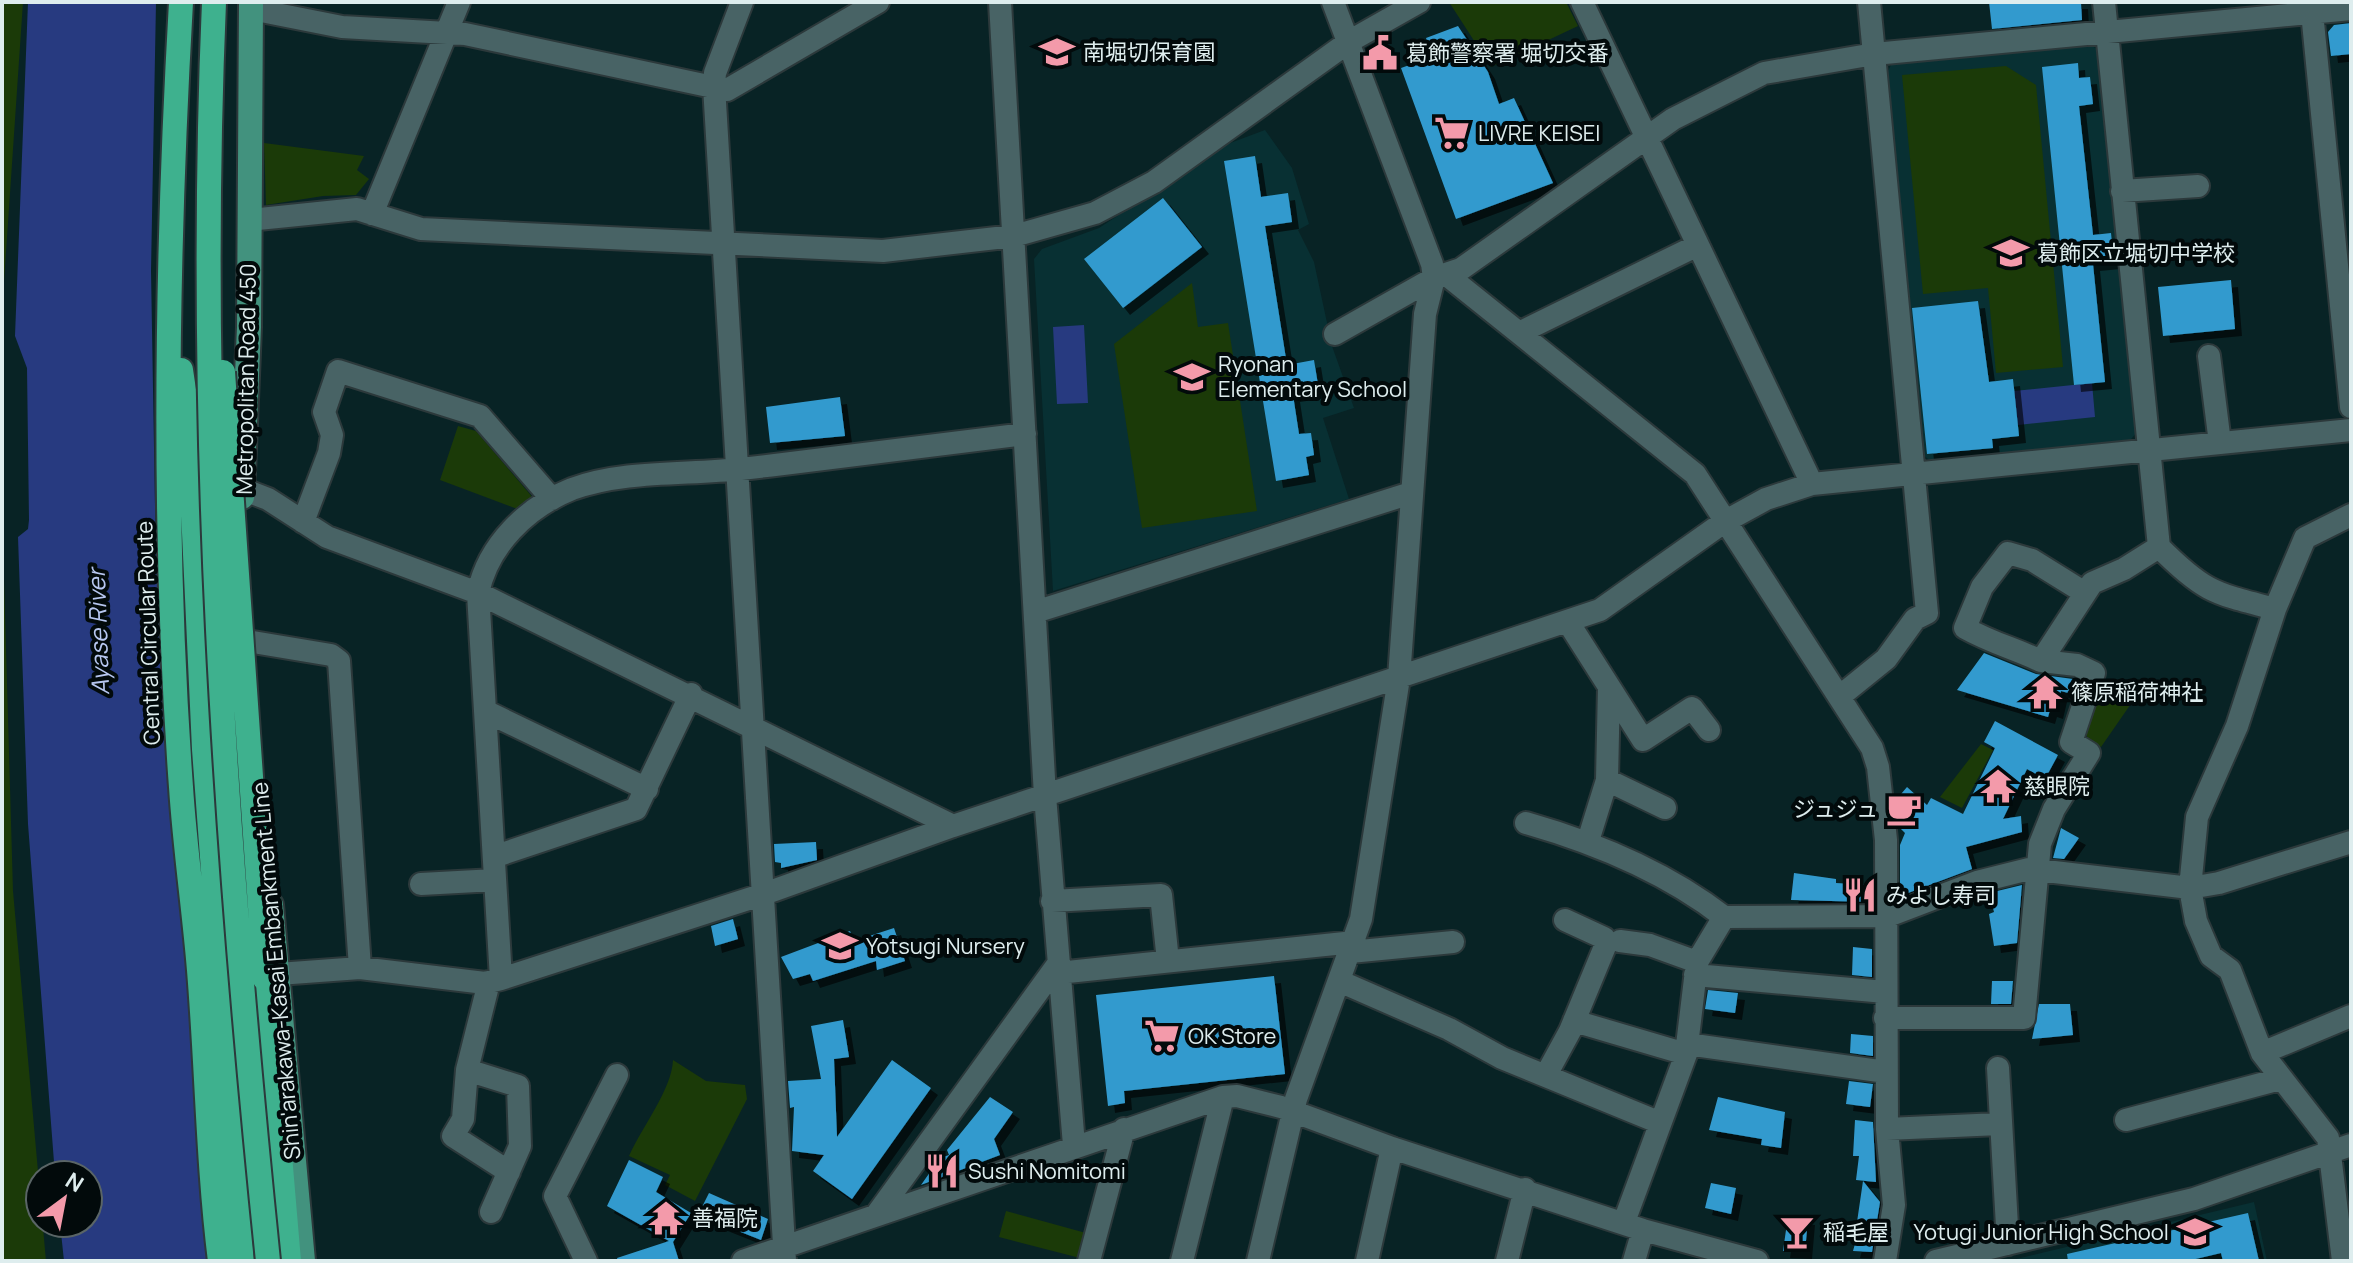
<svg xmlns="http://www.w3.org/2000/svg" width="2353" height="1263" font-family="Manrope,'Noto Sans JP',sans-serif">
<style>
.built{fill:#083033}
.green{fill:#1b3a08}
.water{fill:#273a80}
.building{fill:#339ace;filter:url(#shadow)}
.lines{fill:none;stroke-linecap:round;stroke-linejoin:round}
.minor-casing{stroke:#2c393b;stroke-width:26}
.major-casing{stroke:#2c393b;stroke-width:28}
.highway-casing{stroke:#2c393b;stroke-width:28}
.minor{stroke:#486365;stroke-width:22}
.major{stroke:#42927e;stroke-width:24}
.highway{stroke:#3eb18e;stroke-width:24}
.highway-bridge-casing{stroke:#2c393b;stroke-width:28;stroke-linecap:butt}
.highway-bridge{stroke:#3eb18e;stroke-width:24}
.labels{text-anchor:middle;stroke-width:8;stroke-linejoin:round;paint-order:stroke}
.poi-label{font-size:22px;fill:#deedee;stroke:#020a0b;text-anchor:start}
.street-label{font-size:22px;fill:#deedee;stroke:#020a0b}
.water-label{font-size:24px;font-style:italic;fill:#b7c7f0;stroke:#020a0b}
</style>
<defs>
<filter id="shadow"><feDropShadow dx="7" dy="7" stdDeviation="0" flood-color="#0009"/></filter>
</defs>
<rect width="100%" height="100%" fill="#082325"/>
<!-- built -->
<path class="built" d="M2091 45 2101 52 2137 432 2127 444 1933 463 1922 454 1886 75 1892 63Z
M1265 130 1292 168 1309 224 1298 230 1314 262 1332 346 1354 408 1323 418 1349 499 1053 591 1034 259 1042 249 1099 228 1225 145Z
M2254 1202 2267 1261H2008Z"/>
<!-- green -->
<path class="green" d="M2 2H23L2 311Z
M1449 2H1566L1578 26 1491 67Z
M2006 66 2036 85 2063 367 1996 373 1988 288 1923 294 1902 75Z
M264 143 364 156 357 170 369 179 356 195 323 196 266 205Z
M1192 283 1198 327 1228 323 1257 511 1142 528 1114 344Z
M458 426 476 431 534 499 520 510 440 480Z
M2 510 13 891 46 1261H2Z
M2096 676 2135 698 2101 747 2087 739 2086 705Z
M1981 744 1993 750 1962 808 1940 797Z
M673 1060 706 1081 745 1085 747 1099 695 1201 665 1185 670 1175 629 1156C642 1127 672 1089 673 1060Z
M1006 1211 1086 1233 1080 1258 999 1237Z"/>
<!-- water -->
<path class="water" d="M28 2H156L151 271 156 565 210 1261H64L60 1223H88V1175H55L28 824 18 537 28 529 29 520 27 368 15 336Z
M1084 325 1088 403 1057 404 1053 327Z
M2092 383 2095 417 2018 425 2014 391Z"/>
<!-- building -->
<path class="building" d="M1989 2H2081L2082 20 1992 29Z
M2351 23V54L2331 56 2328 32 2334 25Z
M1458 26 1488 72 1499 104 1514 98 1553 183 1456 219 1401 68 1432 57 1426 38Z
M2078 63 2079 78 2090 77 2093 104 2079 106 2093 235 2111 233 2114 262 2093 264 2105 382 2074 385 2042 67Z
M1255 156 1261 197 1288 193 1292 222 1265 226 1287 365 1314 360 1319 391 1293 395 1299 434 1311 433 1314 455 1306 457 1309 475 1276 481 1224 161Z
M1163 198 1202 247 1123 308 1084 259Z
M2231 280 2235 329 2163 336 2158 287Z
M1978 301 1989 382 2013 379 2019 436 1992 439 1993 448 1927 454 1912 308Z
M840 397 845 436 770 443 766 407Z
M1984 653 2036 674 2073 679 2077 680 2072 694 2061 691 2056 712 2050 710 2048 717 1957 690Z
M1995 721 2058 755 2045 779 2027 769 2003 819 2021 816 2022 832 1966 847 1972 869 1900 896V845L1905 833 1899 827 1896 800 1907 787 1927 805 1931 798 1963 814 1995 748 1984 742Z
M2061 828 2079 838 2064 859 2053 858Z
M816 842 817 860 781 868V863L775 862 774 844Z
M1794 873 1836 879V883L1872 885V902L1791 900Z
M2022 885 2017 943 1994 946 1989 914 1994 912 1989 893Z
M733 919 738 939 715 946 711 926Z
M894 928 905 961 877 970 876 961 813 981 810 974 793 979 781 957 850 931 854 941Z
M1853 947 1872 949V977L1852 975Z
M1274 976 1285 1074 1124 1091 1125 1103 1108 1106 1096 995Z
M1992 981H2013L2011 1004H1991Z
M1708 990 1738 993 1735 1013 1705 1009Z
M2039 1004H2070L2073 1035 2032 1039Z
M843 1020 849 1057 834 1059 837 1137 892 1060 931 1088 852 1199 813 1171 824 1155 792 1151 794 1107 790 1108 788 1081 821 1079 811 1026Z
M1851 1034 1873 1036V1056L1850 1053Z
M1849 1081 1873 1084 1870 1107 1846 1104Z
M990 1097 1013 1112 994 1139 1000 1155 921 1185 940 1158 949 1155 947 1150Z
M1718 1097 1785 1112 1781 1148 1761 1145 1762 1139 1709 1130Z
M1855 1120 1873 1122 1876 1182 1856 1180 1859 1156H1853Z
M629 1160 663 1177 656 1192 691 1213 673 1242 679 1261H618L617 1258 669 1241 607 1206Z
M1863 1181 1880 1202 1872 1252 1853 1251 1856 1240 1849 1239 1852 1221 1857 1222Z
M1711 1183 1736 1188 1731 1214 1705 1208Z
M709 1193 768 1219 761 1240 698 1215Z
M2248 1213 2259 1261H2223L2221 1253 2187 1261H2068L2067 1254Z
M1788 1216 1808 1218 1805 1252 1783 1251Z"/>
<g class="lines">
<!-- minor casing -->
<g class="minor-casing">
<path id="minor" d="M742 2 715 73 714 86 785 1261
M1000 2 1045 796 1074 1145
M1582 2 1812 484
M2104 2 2159 547C2205 593 2214 593 2275 609
M2311 2 2351 407
M251 9 342 27 465 34 727 90 878 2
M2122 191 2198 186
M372 214 459 2
M249 220 357 209 421 229 883 251 1014 236 1095 213 1154 182 1350 41 1419 2
M1448 276 1695 474 1872 748 1878 767 1886 840 1887 1129 1894 1205 1885 1261
M1521 332 1696 246
M1335 334 1434 278 1461 269 1673 119 1764 73 1874 54 2351 9
M2209 356 2220 443
M242 489 268 499 327 537 478 593 953 826
M303 522 329 453 332 435 324 412 338 371 480 416 552 499
M1035 612 1411 493
M1568 622 1643 740 1692 708 1709 730
M253 642 331 655 339 661 360 968
M2041 661C2013 648 1992 643 1965 628L1982 587 2008 553 2032 560 2085 593
M1609 687 1607 780 1665 808
M1839 697 1886 659 1915 619 1927 613 1869 2
M487 712 647 789
M1526 823C1596 843 1666 872 1724 917
M1588 841 1607 780
M496 856 636 809 691 694
M421 884 495 880
M1052 901 1161 895 1168 961
M1620 941 1650 945 1697 962
M1350 952 1453 942
M1058 973 1354 942
M278 974 360 968 485 983 501 979 764 894 953 826 1600 610 1724 522 1766 499 1812 484 2351 430
M1695 975 1885 992
M501 979 478 593C488 545 527 507 572 489 624 470 686 475 741 469 836 458 931 446 1025 434
M1339 981 1449 1029 1502 1058 1658 1122
M489 982 467 1070 463 1119 453 1136 509 1172
M1885 1018H2024L2040 844 2054 809 2089 753 2071 742 2094 673 2077 665 2041 661 2092 583 2124 569 2159 547
M1574 1021 1686 1054
M1687 1044 1886 1072
M2262 1053 2351 1016
M1998 1068 2008 1244
M467 1070 518 1086 520 1146 491 1212
M1546 1075 1570 1031 1606 944 1604 938 1565 920
M2126 1120 2280 1079
M1887 1129 1999 1124
M877 1214 1058 964
M1624 1222 1686 1054 1697 962 1724 917 1888 916 1977 882 2029 869 2190 888 2219 883 2351 842
M586 1261 555 1196 617 1075
M743 1261 1223 1097 1237 1096 1281 1107 1392 1148 1643 1230 1757 1261
M1089 1261 1124 1129
M1182 1261 1223 1097
M1258 1261 1296 1099 1361 919 1399 678 1425 314 1434 278 1432 264 1333 2
M1367 1261 1392 1148
M1507 1261 1525 1189
M1634 1261 1643 1230
M1936 1261 2194 1199 2351 1145
M2343 1261 2328 1138 2262 1053 2230 970 2211 956 2196 921 2190 888 2197 817 2237 726 2275 609 2305 538 2351 515"/>
</g>
<!-- major casing -->
<g class="major-casing">
<path id="major" d="M242 497 249 327 251 2
M271 905 303 1261"/>
</g>
<!-- highway casing -->
<g class="highway-casing">
<path id="highway" d="M181 2C166 263 162 527 181 787 185 849 194 909 199 970 207 1067 208 1165 220 1261
M181 370 189 424 204 749 242 1261
M265 979 289 1261"/>
</g>
<!-- minor -->
<use href="#minor" class="minor"/>
<!-- major -->
<use href="#major" class="major"/>
<!-- highway -->
<use href="#highway" class="highway"/>
<!-- highway-bridge casing -->
<g class="highway-bridge-casing">
<path id="highway-bridge" d="M214 2C196 422 225 843 268 1261
M223 372 265 979"/>
</g>
<!-- highway-bridge -->
<use href="#highway-bridge" class="highway-bridge"/>
</g>
<!-- icons -->
<defs>
<g id="school-bare" transform="scale(2.76)"><path d="M0-5L7-2L0 1L-7-2ZM-4 1L0 2.5L4 1V4Q0 6-4 4Z" fill="#f39aaa" stroke="#020a0b" stroke-width="2.5" paint-order="stroke"/></g>
<g id="civic-bare" transform="scale(2.76)"><path d="M-.6-6.5H3V-4.5H.6V-3L4-1V1h2V6H-6V1h2V-1L-.6-3ZM-1.2 2.5V6h2.4V2.5Z" fill="#f39aaa" stroke="#020a0b" stroke-width="2.5" paint-order="stroke"/></g>
<g id="supermarket-bare" transform="scale(2.76)"><path d="M-6-5.5h2.5l.6 2H6L4.5 2H-2.5L-4.4-4H-6ZM-1.5 3.2a1.3 1.3 0 1 0 .1 0ZM3 3.2a1.3 1.3 0 1 0 .1 0Z" fill="#f39aaa" stroke="#020a0b" stroke-width="2.5" paint-order="stroke"/></g>
<g id="temple-bare" transform="scale(2.76)"><path d="M0-6L5-2H3V0L6.5 2.5H4V6H1.5V3h-3V6H-4V2.5H-6.5L-3 0V-2H-5Z" fill="#f39aaa" stroke="#020a0b" stroke-width="2.5" paint-order="stroke"/></g>
<g id="cafe-bare" transform="scale(2.76)"><path d="M-5.5-4.5H6V0H3Q3 3.5 0 3.5H-2.5Q-5.5 3.5-5.5 0ZM3-3.2v2h1.7v-2ZM-6 4.5H4V6H-6Z" fill="#f39aaa" stroke="#020a0b" stroke-width="2.5" paint-order="stroke"/></g>
<g id="restaurant-bare" transform="scale(2.76)"><path d="M-5-6h1v4h1v-4h1v4h1v-4h1v5L-1.5 .5V6h-2V.5L-5-1ZM5-6V6H3V1.5H1.5Q1.5-4 5-6Z" fill="#f39aaa" stroke="#020a0b" stroke-width="2.5" paint-order="stroke"/></g>
<g id="bar-bare" transform="scale(2.76)"><path d="M-6-5H6L.8 .8V4.5H3.5V6h-7V4.5H-.8V.8Z" fill="#f39aaa" stroke="#020a0b" stroke-width="2.5" paint-order="stroke"/></g>
</defs>
<g fill-rule="evenodd">
<use href="#school-bare" x="1057" y="52"/>
<use href="#civic-bare" x="1380" y="53"/>
<use href="#supermarket-bare" x="1452" y="133"/>
<use href="#school-bare" x="2011" y="253"/>
<use href="#school-bare" x="1192" y="377"/>
<use href="#temple-bare" x="2045" y="692"/>
<use href="#temple-bare" x="1998" y="786"/>
<use href="#cafe-bare" x="1904" y="809"/>
<use href="#restaurant-bare" x="1860" y="895"/>
<use href="#school-bare" x="840" y="946"/>
<use href="#supermarket-bare" x="1162" y="1036"/>
<use href="#restaurant-bare" x="942" y="1171"/>
<use href="#temple-bare" x="666" y="1218"/>
<use href="#bar-bare" x="1797" y="1232"/>
<use href="#school-bare" x="2195" y="1232"/>
</g>
<g class="labels">
<!-- poi labels -->
<g class="poi-label">
<text x="1083" y="60">南堀切保育園</text>
<text x="1406" y="61">葛飾警察署 堀切交番</text>
<text x="1478" y="141">LIVRE KEISEI</text>
<text x="2037" y="261">葛飾区立堀切中学校</text>
<text x="1218" y="372">Ryonan<tspan x="1218" dy="25">Elementary School</tspan></text>
<text x="2071" y="700">篠原稲荷神社</text>
<text x="2024" y="794">慈眼院</text>
<text x="1878" y="817" text-anchor="end">ジュジュ</text>
<text x="1886" y="903">みよし寿司</text>
<text x="866" y="954">Yotsugi Nursery</text>
<text x="1188" y="1044">OK Store</text>
<text x="968" y="1179">Sushi Nomitomi</text>
<text x="692" y="1226">善福院</text>
<text x="1823" y="1240">稲毛屋</text>
<text x="2169" y="1240" text-anchor="end">Yotugi Junior High School</text>
</g>
<!-- street labels -->
<g class="street-label">
<text transform="translate(246 379) rotate(-89)" y="8">Metropolitan Road 450</text>
<text transform="translate(148 633) rotate(-92)" y="8">Central Circular Route</text>
<text transform="translate(276 971) rotate(-95)" y="8">Shin'arakawa-Kasai Embankment Line</text>
</g>
<!-- water labels -->
<g class="water-label">
<text transform="translate(99 632) rotate(-92)" y="8">Ayase River</text>
</g>
</g>
<!-- border -->
<rect width="2353" height="1263" fill="none" stroke="#deedee" stroke-width="8"/>
<!-- north arrow -->
<g transform="translate(64 1199) rotate(32)"><circle r="38" fill="#020a0b" stroke="#5a6566" stroke-width="2"/>
<path d="M0-6L14 30L0 20L-14 30Z" fill="#f39aaa"/>
<text y="-12" font-size="22" font-weight="bold" text-anchor="middle" fill="#deedee">N</text>
</g>
</svg>
